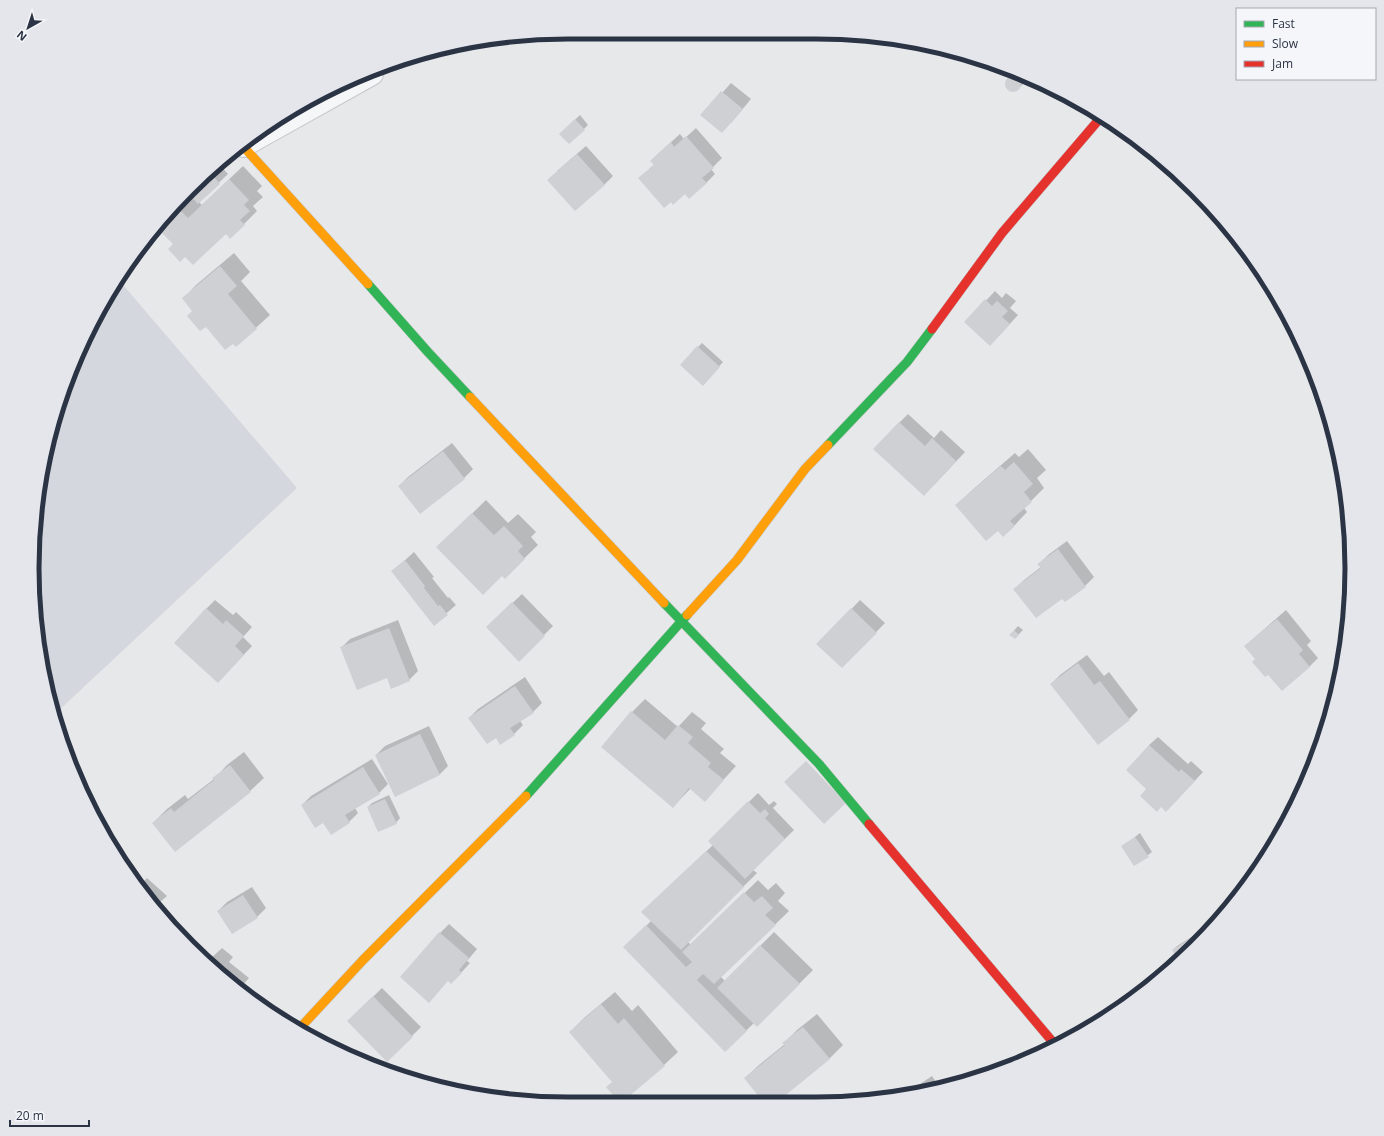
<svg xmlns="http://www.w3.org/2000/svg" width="1384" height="1136" font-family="'Open Sans',sans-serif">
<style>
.built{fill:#d4d7dd}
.shadow{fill:#0003}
.building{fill:#ced0d3}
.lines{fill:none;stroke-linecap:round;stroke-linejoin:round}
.street-casing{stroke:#c4c6c8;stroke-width:24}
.fast-casing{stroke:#c4c6c8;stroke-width:10}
.slow-casing{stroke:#c4c6c8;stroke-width:10}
.jam-casing{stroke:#c4c6c8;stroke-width:10}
.street{stroke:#f5f6f7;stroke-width:22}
.fast{stroke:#30b455;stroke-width:9}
.slow{stroke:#ff9f0a;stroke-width:9}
.jam{stroke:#e5322d;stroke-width:9}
.rim{fill:none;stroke:#2b3445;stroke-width:5}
</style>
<rect width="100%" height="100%" fill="#e6e8ea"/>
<!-- built -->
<path class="built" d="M118 279 297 488 56 713 42 672 33 533 60 396Z"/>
<!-- shadow -->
<path class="shadow" d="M1015 73H1020L1023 75 1025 79 1024 83 1016 91H1012L1008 89 1006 85 1007 81Z
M731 83 751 99 731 123 702 115Z
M580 115 588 125 569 143 560 134Z
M696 128 722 158 711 169 715 174 706 183 685 193 649 169 655 164 651 161 660 152 680 134 684 139Z
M586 146 613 176 604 185 557 171Z
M218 163 228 174 199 202 202 205 243 166 262 186 257 191 263 197 253 206 257 211 244 224 226 232 174 244V217L194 198 190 193Z
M234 253 250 272 241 281 270 315 236 346 193 311 183 299 196 285Z
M995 291 1002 298 1006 293 1016 301 1010 308 1018 315 999 336 966 322Z
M702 343 723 362 707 380 698 347Z
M908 414 934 438 941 430 965 452 933 486 899 423Z
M452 443 473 469 464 478 399 486 408 477Z
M1028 449 1046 470 1037 478 1044 488 1024 508 1027 512 1014 526 998 530 957 505 970 492 1015 453 1019 457Z
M486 500 508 523 518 514 536 532 531 537 538 545 505 577 451 534Z
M1067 541 1094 577 1085 586 1062 597 1015 589 1024 580 1041 567 1039 564 1048 555Z
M414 552 434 577 432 578 448 598 449 597 456 605 434 624 393 571Z
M522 594 553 626 519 660 487 627Z
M215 600 233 615 236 612 252 627 243 637 252 646 218 682 206 609Z
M860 600 885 623 842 667 818 644Z
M1286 610 1311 641 1307 645 1318 658 1309 667 1268 673 1245 646Z
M398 620 418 671 409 680 387 677 341 648 350 639Z
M1018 626 1023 630 1015 638 1011 634Z
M1087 655 1104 676 1109 672 1138 710 1129 719 1098 744 1051 684 1060 675Z
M525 677 542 703 533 712 520 721 523 725 514 734 501 743 496 737 469 718 478 709Z
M645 699 678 727 692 712 706 723 701 729 724 749 720 753 736 766 705 800 691 788 673 807 632 712Z
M429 726 448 766 439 775 376 755 385 746Z
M1158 737 1188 764 1191 761 1203 772 1175 802 1148 789 1149 745Z
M244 752 264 778 250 791 153 823 167 809 185 795 188 799 214 779 227 765Z
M372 759 388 784 379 793 355 808 358 813 349 822 324 821 302 805 311 796Z
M75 769 84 778 80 783Z
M758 793 769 805 774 801 777 804 773 808 794 830 753 870 757 873 688 942 691 945 758 880 768 890 776 883 785 893 778 901 789 911 721 977 725 981 774 932 813 970 757 1026 754 1023 725 1051 625 947 652 920 656 899 713 845 709 841Z
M389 795 400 818 396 823 368 807 372 803Z
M1299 795 1295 804 1293 800Z
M1140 833 1152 852 1134 865 1122 847Z
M147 878 167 896 159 903 171 914 167 919 143 894 138 887Z
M252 887 266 908 257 917 218 911 227 902Z
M449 924 477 949 467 961 470 963 460 974 440 933Z
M1193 936 1197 942 1179 959 1173 950 1177 946Z
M222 948 233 957 229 962 249 978 242 986 248 991 244 995 209 960Z
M382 988 421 1027 387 1061 348 1021Z
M615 992 632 1011 638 1005 678 1052 664 1065 621 1102 613 1081 570 1032 584 1018Z
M817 1014 843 1045 829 1059 745 1078 759 1065 785 1044 784 1043 797 1030Z
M932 1076 940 1088 905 1094Z
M705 1098 708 1103H699Z"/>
<!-- building -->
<path class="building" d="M981 61 998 66 991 72Z
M1005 84a8 8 0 1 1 16 0a8 8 0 1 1-16 0Z
M721 91 743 109 722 133 700 115Z
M575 119 585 130 569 144 559 134Z
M686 136 714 168 702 178 707 183 689 199 685 194 673 205 671 202 664 208 638 178 654 165 650 161 671 142 674 147Z
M577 154 605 185 575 211 547 180Z
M209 171 220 184 198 204 189 194Z
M229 179 249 200 244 205 250 211 240 220 245 225 230 239 226 234 193 265 185 257 180 262 168 249 173 244 159 230 180 210 188 218Z
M220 266 237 286 228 294 257 329 236 347 233 344 225 350 206 327 200 331 187 316 192 311 182 298Z
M985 299 992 306 997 301 1008 311 1002 317 1010 324 990 346 964 322Z
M697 346 720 367 703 386 680 365Z
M899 422 925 446 932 438 956 461 924 496 873 449Z
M443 451 465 479 420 514 398 486Z
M1014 462 1033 484 1024 492 1032 502 1010 521 1015 526 1003 537 998 531 986 541 955 505 1001 466 1005 470Z
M472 513 494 535 504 526 523 546 518 551 525 559 505 579 502 576 483 595 436 547Z
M1058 549 1086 587 1065 602 1062 599 1036 618 1013 589 1041 568 1037 564Z
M405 560 425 586 424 588 438 606 440 605 448 615 434 626 391 571Z
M512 602 545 636 519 662 486 627Z
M206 608 223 624 226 620 244 636 235 646 244 655 218 683 174 643Z
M851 608 877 633 842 668 816 644Z
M1277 619 1303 650 1299 654 1310 667 1282 691 1268 675 1265 677 1252 662 1255 659 1244 646Z
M389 628 410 681 391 689 387 678 357 690 340 647Z
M1014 630 1019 635 1015 639 1009 635Z
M1078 663 1094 685 1100 681 1130 720 1098 745 1050 684Z
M515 686 534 713 510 728 515 735 500 745 496 738 487 744 468 718Z
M631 711 665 740 678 725 693 737 688 743 711 763 708 767 724 780 705 802 689 788 673 808 601 747Z
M420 734 440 775 395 797 375 755Z
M1149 745 1179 772 1181 769 1195 781 1166 812 1161 807 1157 812 1140 796 1146 789 1126 770Z
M806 761 846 803 824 824 784 782Z
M230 765 251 792 175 852 152 823 171 808 174 812 214 780 212 778Z
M363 767 380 794 345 815 350 823 331 835 323 823 315 828 301 805Z
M385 799 397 824 378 832 367 807Z
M748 801 760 813 765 809 769 814 765 818 785 839 745 879 708 841Z
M1135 837 1149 857 1134 866 1121 846Z
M706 851 744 887 681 950 641 912Z
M744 892 754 902 762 896 773 908 765 915 776 925 714 984 703 974 697 980 747 1031 725 1052 623 947 646 925 686 967 692 962 682 952Z
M243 895 258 918 232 934 217 911Z
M439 932 469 958 459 970 462 973 451 984 448 981 429 1003 400 977Z
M1188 940 1192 946 1178 960 1172 950Z
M760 945 800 984 757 1027 717 988Z
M373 996 413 1037 387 1062 347 1021Z
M601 1004 618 1024 624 1018 665 1066 621 1103H620L606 1087 612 1082 569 1032Z
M803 1027 830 1059 776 1103H764L744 1078 785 1045 782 1043Z
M922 1084 927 1090 908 1093Z"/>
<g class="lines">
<!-- street casing -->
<g class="street-casing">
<path id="street" d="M243 146 372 74"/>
</g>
<!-- fast casing -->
<g class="fast-casing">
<path id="fast" d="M368 284 427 351 470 397
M828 445 907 362 932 329
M664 603 819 764 869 824
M526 796 687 615"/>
</g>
<!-- slow casing -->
<g class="slow-casing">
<path id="slow" d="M242 145 368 284
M470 397 664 603
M687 615 737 560 805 469 828 445
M299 1029 363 960 526 796"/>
</g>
<!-- jam casing -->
<g class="jam-casing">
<path id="jam" d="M932 329 1002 233 1102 116
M869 824 1057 1047"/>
</g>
<!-- street -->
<use href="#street" class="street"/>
<!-- fast -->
<use href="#fast" class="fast"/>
<!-- slow -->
<use href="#slow" class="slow"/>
<!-- jam -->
<use href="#jam" class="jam"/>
</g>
<!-- crop -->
<path d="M0 0H1384V1136H0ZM568 39H816A529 529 0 0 1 1345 568V568A529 529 0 0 1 816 1097H568A529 529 0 0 1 39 568V568A529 529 0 0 1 568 39Z" fill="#e4e6eb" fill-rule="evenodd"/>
<path class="rim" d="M568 39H816A529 529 0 0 1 1345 568V568A529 529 0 0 1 816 1097H568A529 529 0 0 1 39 568V568A529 529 0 0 1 568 39Z"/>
<!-- legend -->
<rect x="1236" y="8" width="140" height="72" fill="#f4f6f9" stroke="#a4a8b1"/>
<rect x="1244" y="21" width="20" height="6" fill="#30b455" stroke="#a4a8b1"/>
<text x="1272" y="28" font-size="12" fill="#2b3445">Fast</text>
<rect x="1244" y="41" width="20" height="6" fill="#ff9f0a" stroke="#a4a8b1"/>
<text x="1272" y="48" font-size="12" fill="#2b3445">Slow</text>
<rect x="1244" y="61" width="20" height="6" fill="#e5322d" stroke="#a4a8b1"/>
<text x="1272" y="68" font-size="12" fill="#2b3445">Jam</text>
<!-- north arrow -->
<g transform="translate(28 28) rotate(219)" stroke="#f4f6f9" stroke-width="3" paint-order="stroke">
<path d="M0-3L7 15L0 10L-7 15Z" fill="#2b3445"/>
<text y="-6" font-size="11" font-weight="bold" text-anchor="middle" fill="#2b3445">N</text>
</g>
<!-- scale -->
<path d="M10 1120v6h79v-6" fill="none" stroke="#2b3445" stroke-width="2"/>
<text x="16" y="1120" font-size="12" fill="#2b3445" stroke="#f4f6f9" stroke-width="3" paint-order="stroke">20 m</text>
</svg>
